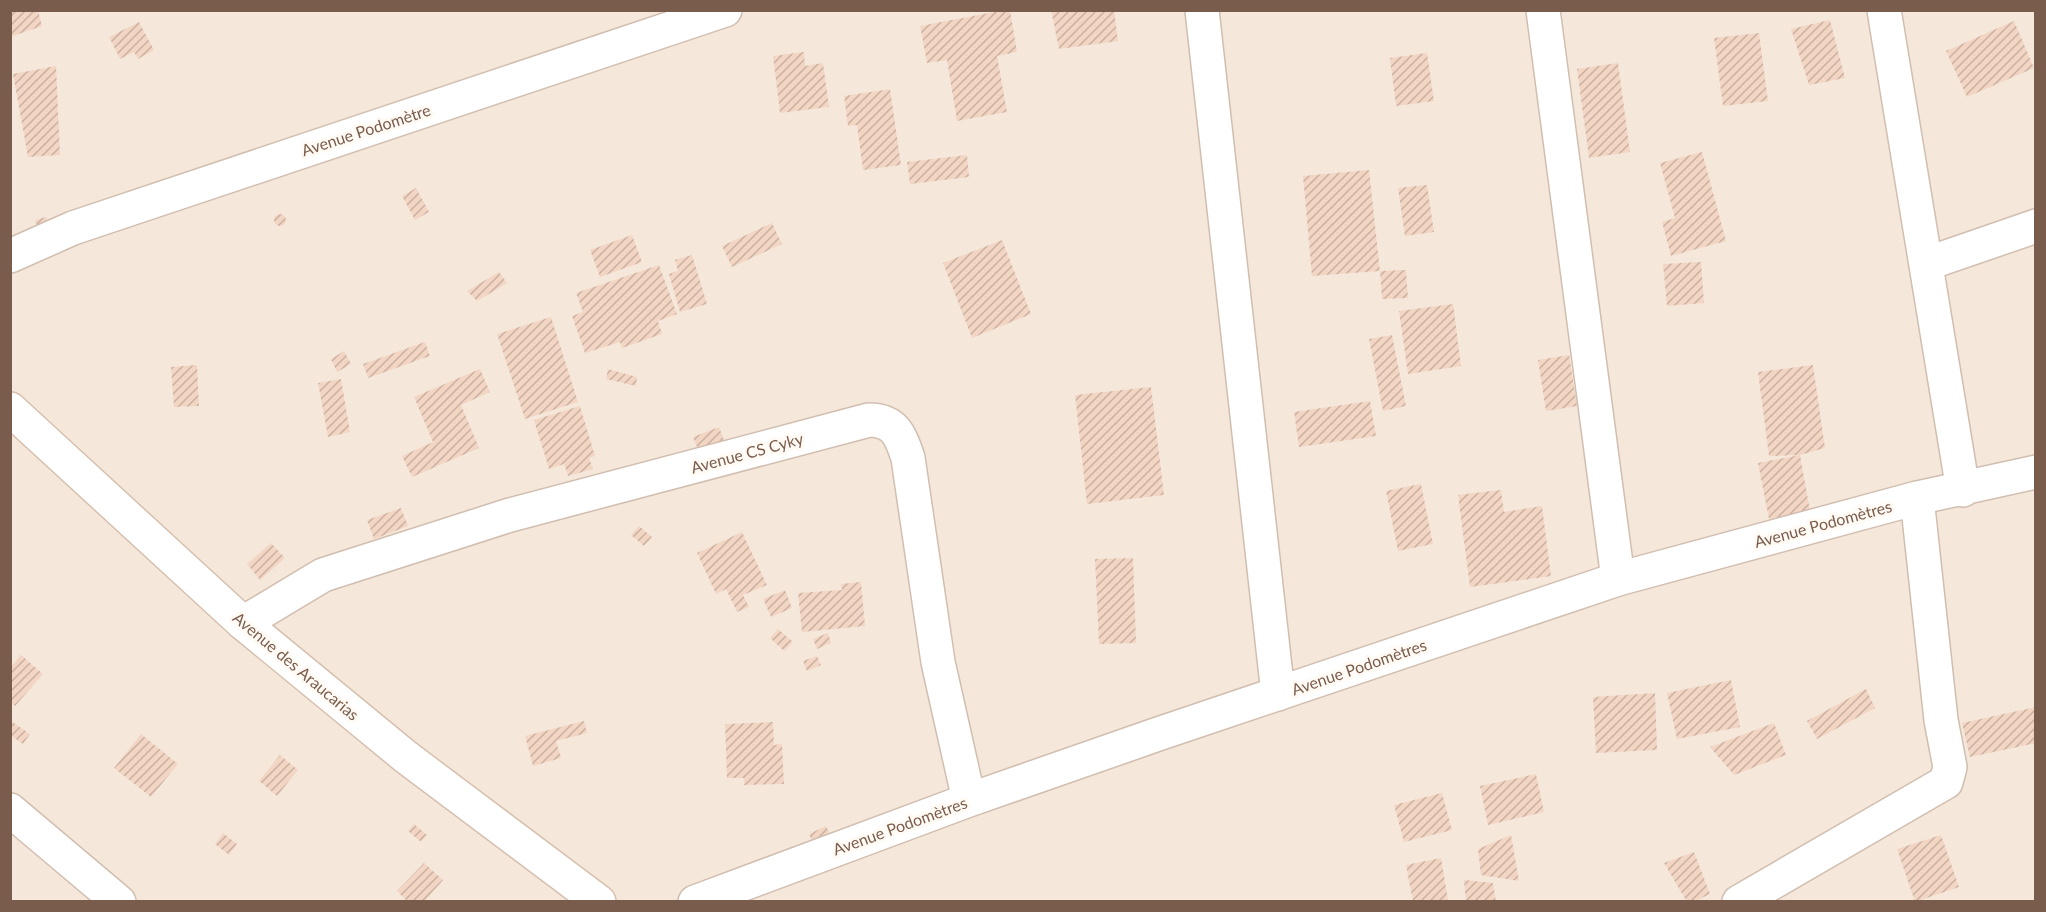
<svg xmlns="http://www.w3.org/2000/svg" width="2046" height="912" font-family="Lato,sans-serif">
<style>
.residential{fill:#f5e8da}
.building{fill:url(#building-hatch)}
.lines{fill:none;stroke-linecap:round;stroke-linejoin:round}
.street-casing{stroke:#d1beb0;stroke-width:36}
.secondary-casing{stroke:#d6c0b0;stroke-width:36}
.street{stroke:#fff;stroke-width:33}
.secondary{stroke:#fff;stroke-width:33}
.labels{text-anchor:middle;stroke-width:6;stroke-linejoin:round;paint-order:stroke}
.street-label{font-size:16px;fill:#7a5c4d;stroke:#fffaf3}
</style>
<defs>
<pattern id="building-hatch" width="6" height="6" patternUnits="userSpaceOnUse" patternTransform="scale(1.5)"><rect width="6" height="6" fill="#f3d5c3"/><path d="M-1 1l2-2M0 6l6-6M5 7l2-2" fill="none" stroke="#cab0a1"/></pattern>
</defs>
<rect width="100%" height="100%" fill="#fdf6ec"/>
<!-- residential -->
<path class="residential" d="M11 11H2035V901H11Z"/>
<!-- building -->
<path class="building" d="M10 10H38L42 26 10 37Z
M1005 10H1010L1017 52 997 56 1007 112 957 121 947 60 927 63 920 26Z
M1051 10H1114L1118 41 1059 49Z
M1830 20 1845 78 1809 85 1791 29Z
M2014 21 2034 68 1967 97 1946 51Z
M139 22 154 50 138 59 134 52 120 59 109 37Z
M1759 33 1768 101 1723 106 1714 38Z
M804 52 805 66 823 63 829 107 780 113 773 56Z
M1427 53 1434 101 1396 106 1390 58Z
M1618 63 1630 152 1589 158 1577 69Z
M56 66 60 155 28 157 13 74Z
M890 89 901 165 863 170 857 125 848 126 844 96Z
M1702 152 1726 241 1671 256 1662 222 1675 218 1660 163Z
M967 155 969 177 910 184 907 162Z
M1369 170 1380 271 1312 276 1303 176Z
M1427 185 1434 232 1405 236 1398 188Z
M416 188 429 212 415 220 402 196Z
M274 220a6 6 0 1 1 12 0a6 6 0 1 1-12 0Z
M46 217 50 228 38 231 35 220Z
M772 223 782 244 732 267 722 246Z
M632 235 642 262 600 277 590 250Z
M1002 240 1031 314 972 338 943 263Z
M692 255 707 304 680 312 669 274 678 271 675 260Z
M1701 262 1704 303 1667 306 1663 264Z
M659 265 677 314 658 321 662 334 622 348 620 342 585 353 572 316 583 312 576 293Z
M1406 270 1408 298 1382 299 1380 271Z
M499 272 507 283 477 301 467 291Z
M1453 304 1461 366 1408 374 1399 311Z
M551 317 578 402 525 419 497 334Z
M1392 335 1406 406 1383 411 1369 339Z
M425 342 430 356 368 378 363 364Z
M344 351 351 364 337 372 331 359Z
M1569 355 1577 406 1546 411 1538 360Z
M197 365 199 406 174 407 171 367Z
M1813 365 1825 448 1800 455 1810 511 1769 519 1758 463 1800 455 1769 456 1758 372Z
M480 369 490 392 461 405 479 448 412 477 402 456 433 442 414 397Z
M608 369 637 377 636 386 606 379Z
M341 379 350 432 328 437 318 383Z
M1151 387 1164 495 1087 504 1075 395Z
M1370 401 1376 436 1299 447 1294 412Z
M580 406 595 456 589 458 593 469 568 476 564 464 549 469 534 420Z
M719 427 725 443 699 452 693 437Z
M1421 484 1433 544 1398 551 1386 491Z
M1501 490 1504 512 1542 506 1551 576 1470 587 1458 495Z
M401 508 408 526 374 539 367 520Z
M639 526 652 537 644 546 631 535Z
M742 532 767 585 743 595 749 607 737 612 726 589 716 594 697 553Z
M271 543 285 558 260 580 247 564Z
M1133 558 1136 643 1099 644 1095 559Z
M861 582 865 626 802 632 798 593 842 590 841 584Z
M785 590 792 608 771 617 763 599Z
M778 629 793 642 784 651 770 638Z
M828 633 831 643 817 649 813 639Z
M21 655 43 674 15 706 10 702V668Z
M817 656 821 665 807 671 803 661Z
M1731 680 1740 727 1677 739 1667 693Z
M1866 689 1875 708 1817 739 1807 721Z
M1655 693 1657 750 1596 753 1593 697Z
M2036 707V743L1970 757 1962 723Z
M11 721 30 734 23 744 10 735Z
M584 721 587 733 556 741 561 758 533 766 525 736Z
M773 722 774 745 782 744 784 784 744 785V778H727L725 724Z
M1774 723 1786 755 1734 775 1710 747Z
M141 734 178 764 151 797 114 768Z
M280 755 298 770 277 796 259 781Z
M1536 774 1544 812 1488 825 1480 786Z
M1442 793 1452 830 1404 842 1394 805Z
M414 824 427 835 421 842 408 831Z
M826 826 832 838 814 846 809 834Z
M223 833 237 844 229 855 215 844Z
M1511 835 1519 881 1481 875 1478 849Z
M1941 835 1959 887 1915 902 1897 849Z
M1694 852 1710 894 1693 902H1687L1664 863Z
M1441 858 1448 900 1413 902 1406 865Z
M424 863 443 880 424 902H408L397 891Z
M1464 880 1493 883 1496 902H1466Z"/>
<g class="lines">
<!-- street casing -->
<g class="street-casing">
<path id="street" d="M1202 10 1278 694
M1543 10 1618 579
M1884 10 1963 490
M10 256 73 228 725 10
M1926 264 2036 226
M243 623 323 575 510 515 869 420C895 420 901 436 908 458L938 662 969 800
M10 810 119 902
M695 902 969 800 1161 733 1618 579 1917 498 2036 472
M1739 902 1946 782 1950 767 1941 720 1917 498"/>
</g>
<!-- secondary casing -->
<g class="secondary-casing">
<path id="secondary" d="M10 409 243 623 406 757 599 902"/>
</g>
<!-- street -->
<use href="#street" class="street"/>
<!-- secondary -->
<use href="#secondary" class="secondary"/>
</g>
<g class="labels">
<!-- street labels -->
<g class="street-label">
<text transform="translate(366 130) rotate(-18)" y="6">Avenue Podomètre</text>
<text transform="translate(747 453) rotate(-15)" y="6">Avenue CS Cyky</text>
<text transform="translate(1823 524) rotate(-15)" y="6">Avenue Podomètres</text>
<text transform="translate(296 666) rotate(40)" y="6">Avenue des Araucarias</text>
<text transform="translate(1359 667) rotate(-19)" y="6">Avenue Podomètres</text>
<text transform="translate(900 826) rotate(-20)" y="6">Avenue Podomètres</text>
</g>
</g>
<!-- border -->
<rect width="2046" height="912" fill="none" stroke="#7a5c4d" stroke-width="24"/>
</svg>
